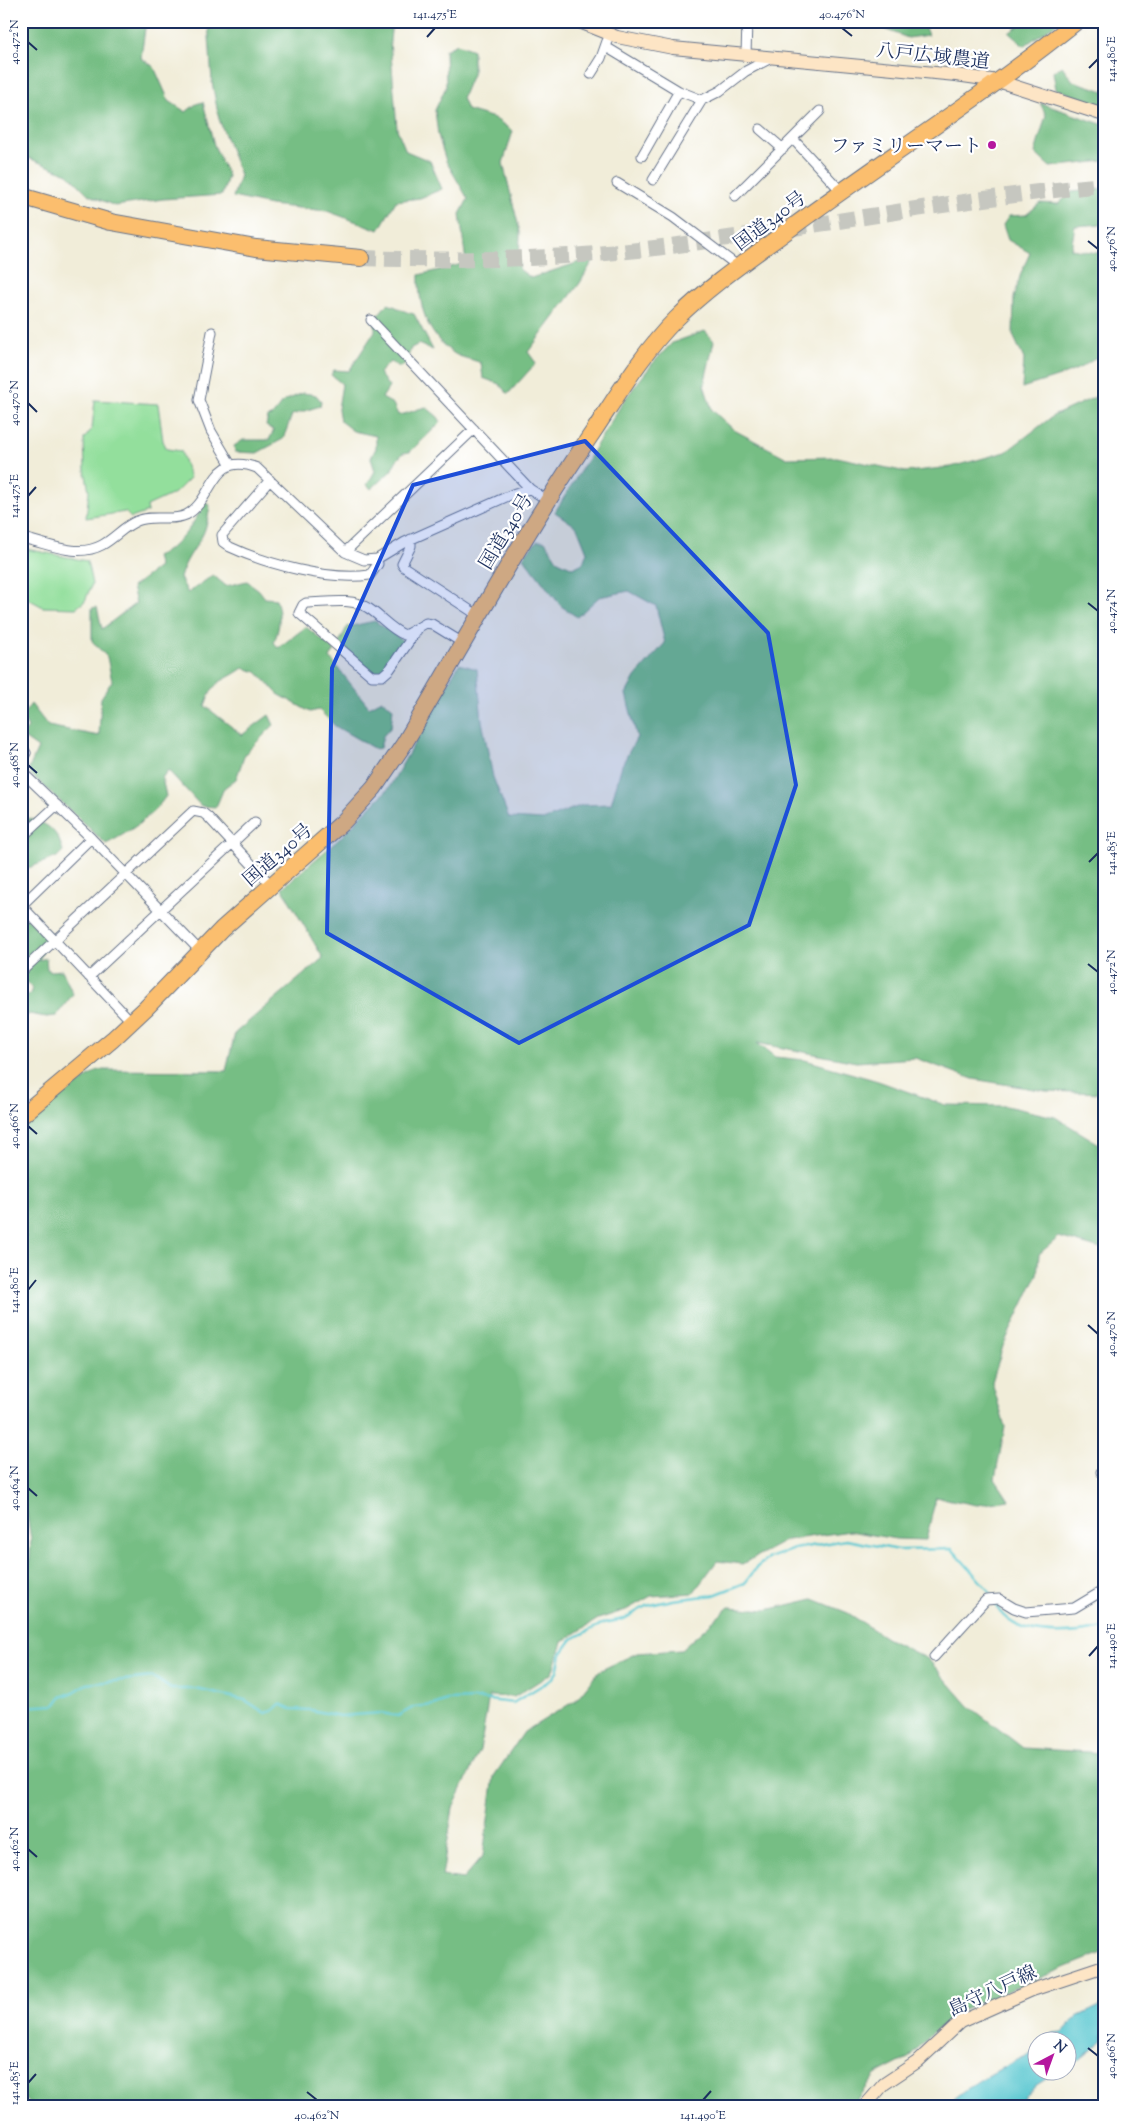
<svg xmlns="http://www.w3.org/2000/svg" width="1125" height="2128" font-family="'Sorts Mill Goudy','Noto Serif JP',serif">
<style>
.green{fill:#93df9c;stroke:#57877d}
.forest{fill:#76be84;stroke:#487671}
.water{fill:#5ac7d0;stroke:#3a7b97}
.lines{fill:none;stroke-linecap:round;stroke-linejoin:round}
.stream{stroke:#5ac7d0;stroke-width:2.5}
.highway-tunnel{stroke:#c6c7c0;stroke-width:16;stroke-dasharray:16 8;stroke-linecap:butt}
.street-casing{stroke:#667289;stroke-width:11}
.secondary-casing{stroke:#667289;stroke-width:14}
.highway-casing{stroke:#667289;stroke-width:18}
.street{stroke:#fff;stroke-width:9}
.secondary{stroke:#fde5c5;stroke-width:12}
.highway{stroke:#fbbe6e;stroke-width:16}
.marked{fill:#1d4ed8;fill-opacity:0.2;stroke:#1d4ed8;stroke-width:4;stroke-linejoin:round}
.ticks{fill:none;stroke:#1b2f5e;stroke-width:2}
.poi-dot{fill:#b5179e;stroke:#fff;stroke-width:2}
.labels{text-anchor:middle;stroke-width:4.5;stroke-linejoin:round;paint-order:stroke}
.street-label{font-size:19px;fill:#1b2f5e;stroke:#fff}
.poi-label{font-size:19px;fill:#1b2f5e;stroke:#fff;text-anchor:end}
.neatline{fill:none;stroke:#1b2f5e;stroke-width:2}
.ticks-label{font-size:12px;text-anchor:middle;fill:#1b2f5e}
</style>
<rect width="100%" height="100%" fill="#fff"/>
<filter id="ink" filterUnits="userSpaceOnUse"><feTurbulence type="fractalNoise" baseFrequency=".02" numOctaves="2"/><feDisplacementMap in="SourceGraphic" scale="10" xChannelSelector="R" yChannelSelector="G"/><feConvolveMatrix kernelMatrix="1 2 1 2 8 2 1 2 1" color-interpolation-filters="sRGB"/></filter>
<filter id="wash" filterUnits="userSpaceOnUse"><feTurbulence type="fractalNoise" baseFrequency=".0096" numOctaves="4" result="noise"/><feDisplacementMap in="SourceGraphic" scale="20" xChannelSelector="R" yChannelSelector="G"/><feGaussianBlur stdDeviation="1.12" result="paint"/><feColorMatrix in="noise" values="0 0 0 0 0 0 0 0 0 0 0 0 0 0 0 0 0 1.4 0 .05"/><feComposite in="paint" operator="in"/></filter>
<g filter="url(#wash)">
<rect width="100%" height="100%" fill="#f1edd9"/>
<!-- green -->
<path class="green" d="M95 400 158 404 163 441 167 449 181 451 190 478 175 493 147 506 148 512 131 518 125 512 86 518 89 491 85 470 84 439 92 429Z
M21 548 87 561 92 584 85 601 76 608 43 607 21 595Z"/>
<!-- forest -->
<path class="forest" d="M21 21H146L141 58 154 67 169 101 186 112 196 104 203 102 214 145 228 176 222 195 163 199 115 206 89 195 68 174 21 155Z
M208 21H392L390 41 397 129 406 151 430 161 442 189 420 198 396 201 379 230 327 211 270 205 233 197 240 175 219 119 212 82Z
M883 21H922L928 35 908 38 884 29Z
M1025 21H1060L1024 46 1009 33Z
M457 44 473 50V72L462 98 467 110 494 118 513 131 503 163 520 232 519 269 531 278 595 257 580 283 528 352 536 363 508 394 499 384 483 378 481 363C473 359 459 358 452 352 427 335 418 304 419 275L466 263 460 214 468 199 446 161 438 135 435 110 446 87 445 50Z
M1062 66 1073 81 1104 91V106L1056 89 1053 72Z
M1040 103 1104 125V161L1050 167 1035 153 1046 115Z
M1101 189 1104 191V224L1075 226 1071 249 1104 254V350C1085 372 1048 379 1022 388L1024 359 1013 335 1014 298 1021 273 1030 253 1008 240 1003 225 1009 216 1026 215 1040 203 1058 204 1072 192Z
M387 304C397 306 403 312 414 314L433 350 419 344 411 348 406 363 400 367 390 362 379 373 389 387 382 398 393 404 398 415C409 414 415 409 426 407L438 417 441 422 410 452 403 453 396 461 391 471 371 489 367 485 375 471 371 458 376 448V436L353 431 340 421 338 409 342 384 331 375 334 370 349 371 375 331V319Z
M705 331 714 341 704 385 712 410 734 430 787 458 837 457 906 472 951 467 1006 452 1053 416 1104 393V1093L1046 1091 973 1079 915 1058 856 1062 757 1043 775 1057 805 1060 878 1081 945 1105 1006 1106 1055 1117 1104 1147V1250L1059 1237 1039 1254 1037 1275 1003 1346 992 1382 1005 1427 995 1479 1009 1500 977 1505 936 1497 926 1540 896 1539 850 1531 787 1540 742 1564 717 1561 693 1593 651 1596 626 1610 598 1619 562 1642 552 1673 514 1697 489 1696 480 1750 453 1808 442 1876 463 1879 483 1856 494 1776 524 1732 576 1700 599 1671 637 1653 681 1650 729 1607 767 1610 813 1599 848 1613 886 1638 928 1659 969 1706 1023 1748 1104 1753V1952L963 2009 931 2034 910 2057 875 2075 851 2107H34L21 2093V1601L28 1591 31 1539 21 1479V1125L98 1070 226 1071 235 1033 323 958 282 888 337 841 389 788 459 664 477 669 482 721 493 777 509 818 543 820 582 805 611 804 622 765 637 737 626 694 635 677 665 643 656 606 629 591 599 597 577 617 561 606 523 557 537 541H545L558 561 573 568 583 563 587 552 577 527 555 512 625 399 653 363 672 343Z
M303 393 316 395 321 401 320 406 292 415 283 439 257 453 235 452 234 446 243 440H269L274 430 266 426 268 417 272 416 284 401Z
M205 502 210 506C208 516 207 527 202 536 193 552 185 560 180 578L188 593 213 575 226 586 247 581 259 590 265 598 276 599C281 615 280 627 274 642L278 648 306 627 335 650 330 658 369 707 382 700 393 708 391 727 383 736 380 748 375 749 335 726 319 710 310 712 278 694 257 672 243 668C221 684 215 677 205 706L242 735 269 715 274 725 245 754 236 779 224 788 216 807 201 806 168 770 162 778 166 796C152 817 128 833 106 844L31 774 29 769 38 748 21 736 28 728 22 716 31 704 48 726 99 736 101 698 112 681 107 657 92 641V608L97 607 102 629 136 603 132 587 159 567 156 557C180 546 193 525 205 502Z
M375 621 402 640 403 644 387 667 379 673 371 671 339 643 347 627Z
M21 816C45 823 56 826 63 851L57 857 28 868 21 861Z
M21 915 27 917 48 940 39 960 46 958 47 969 51 971 62 970 73 994 56 1016 46 1017 29 1014 25 1018V1025L21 1027V998L30 994 32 988 21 975Z"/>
<!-- water -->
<path class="water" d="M1104 2004V2040L1078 2061 1068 2065V2040H1045L1054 2033 1063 2032 1077 2017Z
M1037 2048 1038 2070 1059 2071 1038 2084 1013 2107H946C962 2089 989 2075 1011 2063 1020 2058 1030 2056 1037 2048Z"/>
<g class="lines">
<!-- stream -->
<path class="stream" d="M994 1602C1012 1641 1069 1635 1104 1628
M21 1707 55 1705 61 1697 74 1692 87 1684 153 1677 171 1689H196L245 1700 265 1713 272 1711 280 1704 291 1709 311 1710 340 1716 381 1713 398 1716 414 1707 434 1705 447 1700 481 1699 513 1703 552 1679 557 1672 561 1654 572 1639 604 1623 624 1619 646 1606 673 1600 714 1595 745 1583 757 1567 769 1558 794 1549 846 1540 899 1550 952 1549 989 1591 992 1597"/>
</g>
</g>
<g filter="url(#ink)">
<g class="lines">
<!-- highway-tunnel -->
<path class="highway-tunnel" d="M361 258C459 261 557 260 655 248 805 229 953 199 1104 185"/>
<!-- street casing -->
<g class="street-casing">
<path id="street" d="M606 47 679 91 702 100
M746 55 747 21
M591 74 601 58 607 41
M760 129 783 149
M793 139 841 191
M642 156 679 91
M653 180 702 100 720 91 746 71 773 57
M617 183 673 217 739 267
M735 196 820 111
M371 320 530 489 547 500
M212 332 199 400 211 431 231 465
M270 480 222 535 223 542 230 547C266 564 329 581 370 575L378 564 377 559
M21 538C48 543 76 559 102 545 115 538 124 526 137 521 152 514 171 522 186 515 215 500 210 450 257 468L345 552 364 560 377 559 405 542 515 493 530 489
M411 539V546L402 564 404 567 479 616
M345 552 474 429
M419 627 390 669 382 676H372L299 613 303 605 306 603C325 603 351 597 368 608 381 616 390 629 405 635L426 623 432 624 463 643
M21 745 26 753 21 760
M21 771 91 838 200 951
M21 838 57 805
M21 905 132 1022
M21 906 91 838
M21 972 193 811 203 813 208 817 271 885
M89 977 255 822
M1101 1472 1104 1475
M934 1657 986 1600 999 1599 1014 1608 1026 1612 1074 1608 1104 1590"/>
</g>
<!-- secondary casing -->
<g class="secondary-casing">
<path id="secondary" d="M577 21 617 37 673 48 956 75 998 81 1104 115
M864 2107 884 2084 917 2062 960 2022 1032 1990 1104 1966"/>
</g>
<!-- highway casing -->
<g class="highway-casing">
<path id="highway" d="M21 196 111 222 256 248 361 258
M21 1116 113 1039 146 1008 222 929 343 822 374 788 404 744C467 638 525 531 595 429 620 391 644 351 676 319 710 285 752 257 791 228 886 158 985 95 1077 21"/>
</g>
<!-- street -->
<use href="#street" class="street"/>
<!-- secondary -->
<use href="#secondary" class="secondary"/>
<!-- highway -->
<use href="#highway" class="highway"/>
</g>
</g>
<!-- marked area -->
<path class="marked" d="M585 441 768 633 796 785 749 925 519 1043 327 933 332 668 413 485Z"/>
<!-- ticks -->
<path class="ticks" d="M842 28 852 36M427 37 435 28M28 42 37 50M1089 68 1098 59M1088 241 1098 249M28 403 37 412M28 496 36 487M1088 603 1098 611M28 765 37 773M1089 862 1098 853M1088 964 1098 972M28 1126 37 1134M28 1290 36 1280M1088 1325 1098 1334M28 1488 37 1496M1089 1656 1098 1646M28 1849 37 1857M1088 2048 1098 2056M28 2083 36 2074M307 2092 317 2100M703 2100 711 2091"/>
<!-- markers -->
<circle class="poi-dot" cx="992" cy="145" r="5"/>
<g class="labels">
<!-- street labels -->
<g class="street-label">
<text transform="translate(933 55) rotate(6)" y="7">八戸広域農道</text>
<text transform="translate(769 220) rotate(-37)" y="7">国道340号</text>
<text transform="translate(505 531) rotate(-59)" y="7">国道340号</text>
<text transform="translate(277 854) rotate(-41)" y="7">国道340号</text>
<text transform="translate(992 1990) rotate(-25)" y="7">島守八戸線</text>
</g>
<!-- poi labels -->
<g class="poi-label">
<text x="982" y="152">ファミリーマート</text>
</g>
</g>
<!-- margin -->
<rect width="1125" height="2128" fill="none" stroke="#fff" stroke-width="55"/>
<!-- north arrow -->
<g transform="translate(1052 2056) rotate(41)"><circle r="24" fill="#ffffff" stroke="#a4acbf"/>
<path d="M0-4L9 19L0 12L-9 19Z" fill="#b5179e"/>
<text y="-8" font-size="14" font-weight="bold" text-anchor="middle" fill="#1b2f5e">N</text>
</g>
<rect x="28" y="28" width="1070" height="2072" class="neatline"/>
<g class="ticks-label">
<text x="435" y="18">141.475°E</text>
<text x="842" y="18">40.476°N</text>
<text transform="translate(14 42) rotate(-90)" y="4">40.472°N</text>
<text transform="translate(1111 59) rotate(-90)" y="4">141.480°E</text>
<text transform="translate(1111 249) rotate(-90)" y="4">40.476°N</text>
<text transform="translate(14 403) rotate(-90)" y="4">40.470°N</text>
<text transform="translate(14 496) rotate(-90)" y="4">141.475°E</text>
<text transform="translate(1111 611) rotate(-90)" y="4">40.474°N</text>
<text transform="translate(14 765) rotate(-90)" y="4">40.468°N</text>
<text transform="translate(1111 853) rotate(-90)" y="4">141.485°E</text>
<text transform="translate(1111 972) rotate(-90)" y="4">40.472°N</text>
<text transform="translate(14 1126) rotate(-90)" y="4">40.466°N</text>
<text transform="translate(14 1290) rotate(-90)" y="4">141.480°E</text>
<text transform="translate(1111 1334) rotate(-90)" y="4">40.470°N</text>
<text transform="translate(14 1488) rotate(-90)" y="4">40.464°N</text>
<text transform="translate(1111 1646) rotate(-90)" y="4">141.490°E</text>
<text transform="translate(14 1849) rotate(-90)" y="4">40.462°N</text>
<text transform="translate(1111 2056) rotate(-90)" y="4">40.466°N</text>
<text transform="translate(14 2083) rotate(-90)" y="4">141.485°E</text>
<text x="317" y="2119">40.462°N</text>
<text x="703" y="2119">141.490°E</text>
</g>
</svg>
